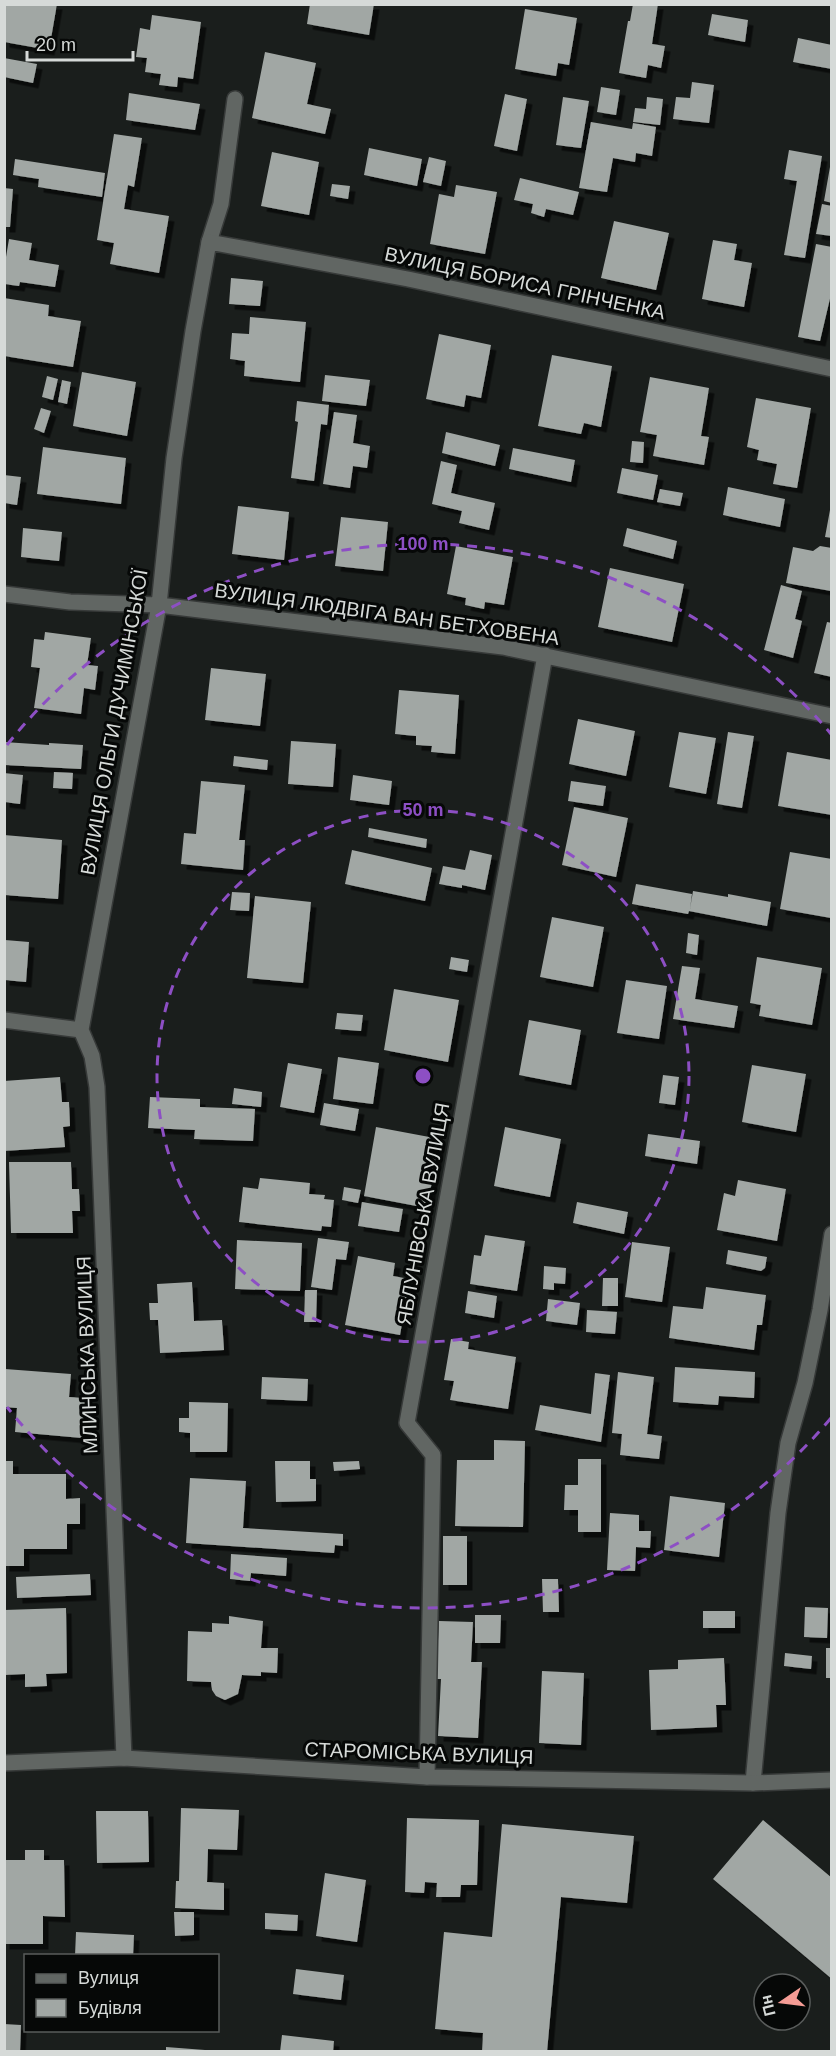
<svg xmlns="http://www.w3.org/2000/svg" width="836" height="2056" font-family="Helvetica,sans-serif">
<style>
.building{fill:#a1a7a4;filter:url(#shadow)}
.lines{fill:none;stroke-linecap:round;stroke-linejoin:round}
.service-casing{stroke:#373a39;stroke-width:18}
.minor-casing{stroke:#373a39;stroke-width:18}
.tertiary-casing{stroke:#373a39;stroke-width:18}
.service{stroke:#616663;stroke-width:15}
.minor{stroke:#616663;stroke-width:15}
.tertiary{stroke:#616663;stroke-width:15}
.ring{fill:none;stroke:#8d4fc4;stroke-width:3;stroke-dasharray:10 8}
.labels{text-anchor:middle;stroke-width:6;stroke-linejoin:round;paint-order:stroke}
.street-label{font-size:20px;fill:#d6dad8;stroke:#060807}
.centre{fill:#8d4fc4;stroke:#060807;stroke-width:3}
.ring-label{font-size:18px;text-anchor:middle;font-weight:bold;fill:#8d4fc4;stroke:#060807;stroke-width:6;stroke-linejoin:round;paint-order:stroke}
</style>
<defs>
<filter id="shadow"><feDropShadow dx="5.5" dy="5.5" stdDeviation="0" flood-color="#0009"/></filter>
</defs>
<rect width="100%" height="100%" fill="#1a1e1c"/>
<!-- building -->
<path class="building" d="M6 4H57L49 50 4 42Z
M310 4H374L369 35 307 24Z
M633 4H658L652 44 665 46 661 68 648 65 646 78 619 73 628 21H630Z
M525 9 577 18 569 65 558 63 556 76 515 69Z
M712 14 748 20 745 42 708 35Z
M152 15 201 22 193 79 178 77 177 87 159 85 161 74 145 72 147 58 136 57 140 28 150 30Z
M798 38 832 45V69L793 62Z
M265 52 316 63 307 104 331 109 325 134 252 118Z
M4 58 37 64 33 83 4 77Z
M692 82 714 85 709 123 673 119 676 97 690 98Z
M601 87 620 90 616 115 597 112Z
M129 93 200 104 195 130 126 120Z
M505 94 527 99 517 151 494 146Z
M563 97 589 101 581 148 556 145Z
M647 97 663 99 660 125 633 122 635 108 646 109Z
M591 122 632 129 633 123 656 127 652 156 636 153 635 162 613 158 607 192 579 188Z
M114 134 142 138 134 187 128 185 124 209 169 216 159 273 110 264 114 243 97 240Z
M369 148 422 159 417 186 364 175Z
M789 150 822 156 805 258 784 255 797 181 784 179Z
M272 152 319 162 309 215 261 206Z
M429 157 446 161 441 186 423 182Z
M15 159 105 173 102 197 38 187 39 179 13 175Z
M830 167H832V203L824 201Z
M520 178 579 192 573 215 546 209 544 217 531 213 533 204 514 200Z
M332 184 350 186 348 199 330 196Z
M456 185 497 192 485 254 430 244 439 194 454 197Z
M4 188 13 189 10 227H4Z
M822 204 832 206V236L816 234Z
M614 221 669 233 656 290 601 278Z
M9 239 32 243 29 260 59 265 55 287 20 282 19 286 4 284V257H6Z
M713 240 737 244 734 260 752 263 744 307 702 299Z
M816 244 832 247V290L820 341 798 337Z
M231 278 263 281 260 306 229 304Z
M4 298 49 305 48 316 81 321 73 367 4 356Z
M250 317 306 322 300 382 244 376 245 361 230 359 232 333 249 334Z
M439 334 491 345 481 398 466 395 464 407 426 399Z
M552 355 612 366 601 427 584 423 581 434 538 426Z
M82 372 136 382 127 436 73 426Z
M325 375 370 380 366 406 322 401Z
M47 376 58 379 53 400 42 397Z
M650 377 709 388 701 436 709 437 704 465 653 456 657 435 640 432Z
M62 380 71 382 67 404 58 402Z
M756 398 811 408 797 488 773 484 777 464 757 460 759 450 747 447Z
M297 401 329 405 327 425 321 424 314 481 291 478 298 422 295 421Z
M41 408 51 411 44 433 34 429Z
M334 412 357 415 353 443 370 446 367 468 353 466 350 488 323 484Z
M446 432 500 445 495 466 442 453Z
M632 441 644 442 643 463 630 462Z
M43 447 126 458 121 504 37 494Z
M513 448 575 460 571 482 509 469Z
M441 461 457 465 451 493 495 503 489 530 459 523 462 511 432 504Z
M622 468 658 475 653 500 617 493Z
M4 475 21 477 17 505 4 503Z
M728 487 785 499 780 527 723 515Z
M660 489 683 493 680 506 657 502Z
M238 506 289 512 284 560 232 554Z
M830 510H832V538L825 537Z
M341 517 388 522 383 571 335 566Z
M23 528 62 532 59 561 21 557Z
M627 528 677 541 673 559 623 546Z
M456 546 513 557 504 605 485 602 484 609 465 605 466 598 447 594Z
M820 546 832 548 831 591 786 583 793 547 813 551Z
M610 568 684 584 672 642 598 627Z
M781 585 802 591 795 619 802 621 793 658 764 650Z
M827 622 832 623V677L814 673Z
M45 632 91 638 87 665 98 666 95 690 84 688 81 714 34 708 40 668 31 667 34 639 44 640Z
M211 668 266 674 260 726 205 720Z
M399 690 459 695 455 754 431 752 432 746 416 745V736L395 734Z
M578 719 635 731 626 776 569 764Z
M679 732 716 738 706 794 669 787Z
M728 732 754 736 742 808 717 804Z
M291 741 336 744 333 787 288 784Z
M4 742 49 745V743L83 745 81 769 4 765Z
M787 752 832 760V815L778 806Z
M234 756 268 760 267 770 233 766Z
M54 772 73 773 72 789 53 788Z
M4 773 23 775 20 804 4 802Z
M353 775 392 781 389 805 350 800Z
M201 781 245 785 239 840H245L243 870 181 864 184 833 196 834Z
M571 781 606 786 603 806 568 801Z
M574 807 628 818 616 877 562 865Z
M369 828 427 839 426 848 368 837Z
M4 835 62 840 58 899 4 895Z
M352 850 432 868 425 901 345 884Z
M470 850 492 855 485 890 462 885V888L439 884 443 866 465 870Z
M790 852 832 859 831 918 780 909Z
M636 884 692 894 690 909 693 891 728 897V894L771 902 767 926 689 911 688 914 632 904Z
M232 892 250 893 249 911 230 910Z
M255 896 311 902 303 983 247 978Z
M552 917 604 927 593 987 540 977Z
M688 933 699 935 697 955 686 953Z
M5 940 29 942 26 982 4 980Z
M451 957 469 960 467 972 449 969Z
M757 957 822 968 812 1025 759 1016 761 1005 750 1003Z
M682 966 700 968 695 999 738 1006 734 1028 673 1019Z
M626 980 667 986 659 1039 617 1033Z
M394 989 459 1000 448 1062 384 1050Z
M337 1013 363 1015 361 1031 335 1029Z
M529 1020 581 1030 571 1085 519 1075Z
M338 1057 379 1063 373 1104 333 1099Z
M288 1063 322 1069 314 1113 280 1107Z
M752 1065 806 1074 796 1132 742 1122Z
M663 1075 679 1077 675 1105 659 1103Z
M60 1077 62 1102H69L70 1126 63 1127 65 1147 4 1151V1081Z
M234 1088 262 1092 261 1107 232 1104Z
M150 1097 200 1099V1107L255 1109 253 1141 194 1139 195 1130 148 1128Z
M324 1103 359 1109 355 1131 320 1125Z
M376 1127 440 1139 427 1208 364 1196Z
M505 1127 561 1139 550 1197 494 1186Z
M648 1134 700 1141 697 1164 645 1156Z
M9 1162H71L72 1189H79L80 1211H72L73 1233H11Z
M260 1178 310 1183 309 1194 325 1195 324 1199 334 1200 331 1227 322 1226 321 1231 239 1222 243 1187 258 1189Z
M738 1180 786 1189 777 1241 717 1230 724 1193 735 1196Z
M344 1187 361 1190 358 1203 342 1200Z
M362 1202 403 1209 399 1232 358 1226Z
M577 1202 628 1212 624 1234 573 1223Z
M485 1235 525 1241 517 1291 470 1284 474 1255 481 1256Z
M318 1238 349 1242 346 1260 336 1259 332 1290 311 1287Z
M237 1240 302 1243 300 1291 235 1289Z
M632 1242 670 1247 662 1302 625 1297Z
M728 1250 767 1257 765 1268 761 1271 726 1264Z
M358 1256 395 1263 393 1276 410 1279 400 1335 345 1325Z
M544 1266 566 1268 565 1284 554 1283V1290L543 1289Z
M603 1278H618V1306H602Z
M192 1282 194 1321 222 1320 224 1350 160 1353 158 1320H150L149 1303H158L157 1284Z
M706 1287 766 1295 762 1325H757L754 1350 669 1338 673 1306 703 1309Z
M305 1290H317L316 1322H304Z
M468 1291 497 1296 494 1318 465 1313Z
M548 1299 580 1303 577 1325 546 1321Z
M587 1310 617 1312 615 1334 586 1332Z
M451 1339 469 1342 468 1349 516 1357 508 1409 450 1400 454 1381 444 1380Z
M675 1367 755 1372 754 1398 719 1396 718 1405 673 1402Z
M5 1369 71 1374 69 1397 85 1398 82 1438 15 1432 17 1408 4 1407Z
M618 1372 654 1377 647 1434 662 1436 659 1459 620 1455 622 1434 612 1433Z
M595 1373 610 1375 601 1442 535 1430 540 1405 591 1414Z
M262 1377 308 1379 307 1401 261 1399Z
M189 1402 228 1403 227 1452H190V1433L179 1432V1418H189Z
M494 1440 525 1441 523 1527 455 1526 457 1460H494Z
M578 1459H601V1532H578V1510H564L565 1485H578Z
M4 1461H13V1474H66V1499L80 1498V1524H67V1549H24V1566H4Z
M275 1461H310V1479H316V1501L276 1502Z
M359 1461 360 1469 334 1471 333 1462Z
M190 1478 246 1481 243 1528 343 1534V1546L335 1545 334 1553 186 1543Z
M670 1496 725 1503 719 1557 664 1550Z
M610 1513 639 1515V1531H651L650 1548 636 1547 635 1571 607 1570Z
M443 1536H467V1585H443Z
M231 1554 287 1558 286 1576 251 1573 250 1581 230 1579Z
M90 1574 91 1595 17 1598 16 1577Z
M542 1579H558L559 1612H543Z
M805 1607 828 1608 827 1638 804 1637Z
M66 1608 67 1673 46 1674 47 1686 25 1687V1674L5 1675 4 1610Z
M703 1611H735V1628H703Z
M475 1615H501L500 1643H475Z
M229 1616 263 1621 261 1648H278L277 1673 261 1672V1676L242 1675 238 1694 225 1700 216 1696 212 1690 211 1682 187 1681 188 1631 212 1632V1623L229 1624Z
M439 1621 473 1622 471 1662H482L478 1738 438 1736 441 1679H436Z
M826 1648H832V1678H826Z
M785 1653 812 1656 811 1669 784 1666Z
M724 1658 726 1705H716L717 1727 651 1730 649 1670 678 1669V1660Z
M542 1671 584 1673 581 1745 539 1743Z
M181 1808 239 1810 237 1850 208 1849 207 1882 224 1883V1910L175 1908 176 1881H179Z
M96 1811H148L149 1862 97 1863Z
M407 1818 479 1820 477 1885H461L460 1897H436L437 1883 425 1882 424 1893 405 1892Z
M763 1820 832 1878V1979L713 1879Z
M502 1824 634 1836 627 1903 561 1897 547 2052H482L483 2033 435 2029 444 1932 492 1937Z
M25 1850H44V1860H64L65 1917 43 1916V1944H4V1860H25Z
M325 1873 366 1880 357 1942 316 1936Z
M174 1912H194V1935L175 1936Z
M265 1913 298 1915 297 1931 265 1929Z
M76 1932 134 1935 133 1956H75Z
M296 1969 344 1975 341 2000 293 1994Z
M4 2024 21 2025 20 2052H4Z
M282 2035 334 2041 333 2052H280Z
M166 2047 205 2050V2052H166Z"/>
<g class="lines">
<!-- service casing -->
<g class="service-casing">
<path id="service" d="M209 242 221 204 235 99"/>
</g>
<!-- minor casing -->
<g class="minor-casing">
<path id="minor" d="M4 594 70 602 159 605 503 647 832 716
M4 1020 81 1030 92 1056 97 1087 124 1758
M81 1030 159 605 174 458 193 331 209 242 408 279 832 369
M427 1777 433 1455 407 1423 545 655
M753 1783 778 1513 788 1443 805 1383 820 1310 832 1234"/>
</g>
<!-- tertiary casing -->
<g class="tertiary-casing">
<path id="tertiary" d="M4 1763 124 1758 427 1777 753 1783 832 1780"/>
</g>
<!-- service -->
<use href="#service" class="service"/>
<!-- minor -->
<use href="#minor" class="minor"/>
<!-- tertiary -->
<use href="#tertiary" class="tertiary"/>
</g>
<!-- distance rings -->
<g class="ring">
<circle cx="423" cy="1076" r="266"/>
<path d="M831 1418A532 532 0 0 1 7 1407M7 745A532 532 0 0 1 831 734"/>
</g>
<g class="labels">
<!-- street labels -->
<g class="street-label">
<text transform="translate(525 283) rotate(12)" y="7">ВУЛИЦЯ БОРИСА ГРІНЧЕНКА</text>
<text transform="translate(387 614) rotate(8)" y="7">ВУЛИЦЯ ЛЮДВІГА ВАН БЕТХОВЕНА</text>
<text transform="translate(114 722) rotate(-80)" y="7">ВУЛИЦЯ ОЛЬГИ ДУЧИМІНСЬКОЇ</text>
<text transform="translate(423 1214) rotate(-80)" y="7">ЯБЛУНІВСЬКА ВУЛИЦЯ</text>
<text transform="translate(87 1355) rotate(-92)" y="7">МЛИНСЬКА ВУЛИЦЯ</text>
<text transform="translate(419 1753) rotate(2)" y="7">СТАРОМІСЬКА ВУЛИЦЯ</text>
</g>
</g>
<circle cx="423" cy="1076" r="9" class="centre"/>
<g class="ring-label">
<text x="423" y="550">100 m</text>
<text x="423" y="816">50 m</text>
</g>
<!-- border -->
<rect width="836" height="2056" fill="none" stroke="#d6dad8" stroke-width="12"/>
<!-- legend -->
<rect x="24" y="1954" width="195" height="78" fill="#060807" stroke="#595c5b" stroke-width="1.5"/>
<rect x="36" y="1974" width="30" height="9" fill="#616663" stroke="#595c5b" stroke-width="1.5"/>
<text x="78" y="1984" font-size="18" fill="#d6dad8">Вулиця</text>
<rect x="36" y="1999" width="30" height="18" fill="#a1a7a4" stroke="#595c5b" stroke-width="1.5"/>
<text x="78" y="2014" font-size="18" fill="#d6dad8">Будівля</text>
<!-- north arrow -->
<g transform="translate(782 2002) rotate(256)"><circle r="28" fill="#060807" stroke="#595c5b" stroke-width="1.5"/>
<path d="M0-4.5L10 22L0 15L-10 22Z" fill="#f59c95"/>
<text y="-9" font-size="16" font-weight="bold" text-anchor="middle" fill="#d6dad8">Пн</text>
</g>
<!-- scale -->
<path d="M27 51v9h106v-9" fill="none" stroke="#d6dad8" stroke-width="3"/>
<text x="36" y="51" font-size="18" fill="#d6dad8" stroke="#060807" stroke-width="4.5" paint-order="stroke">20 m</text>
</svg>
